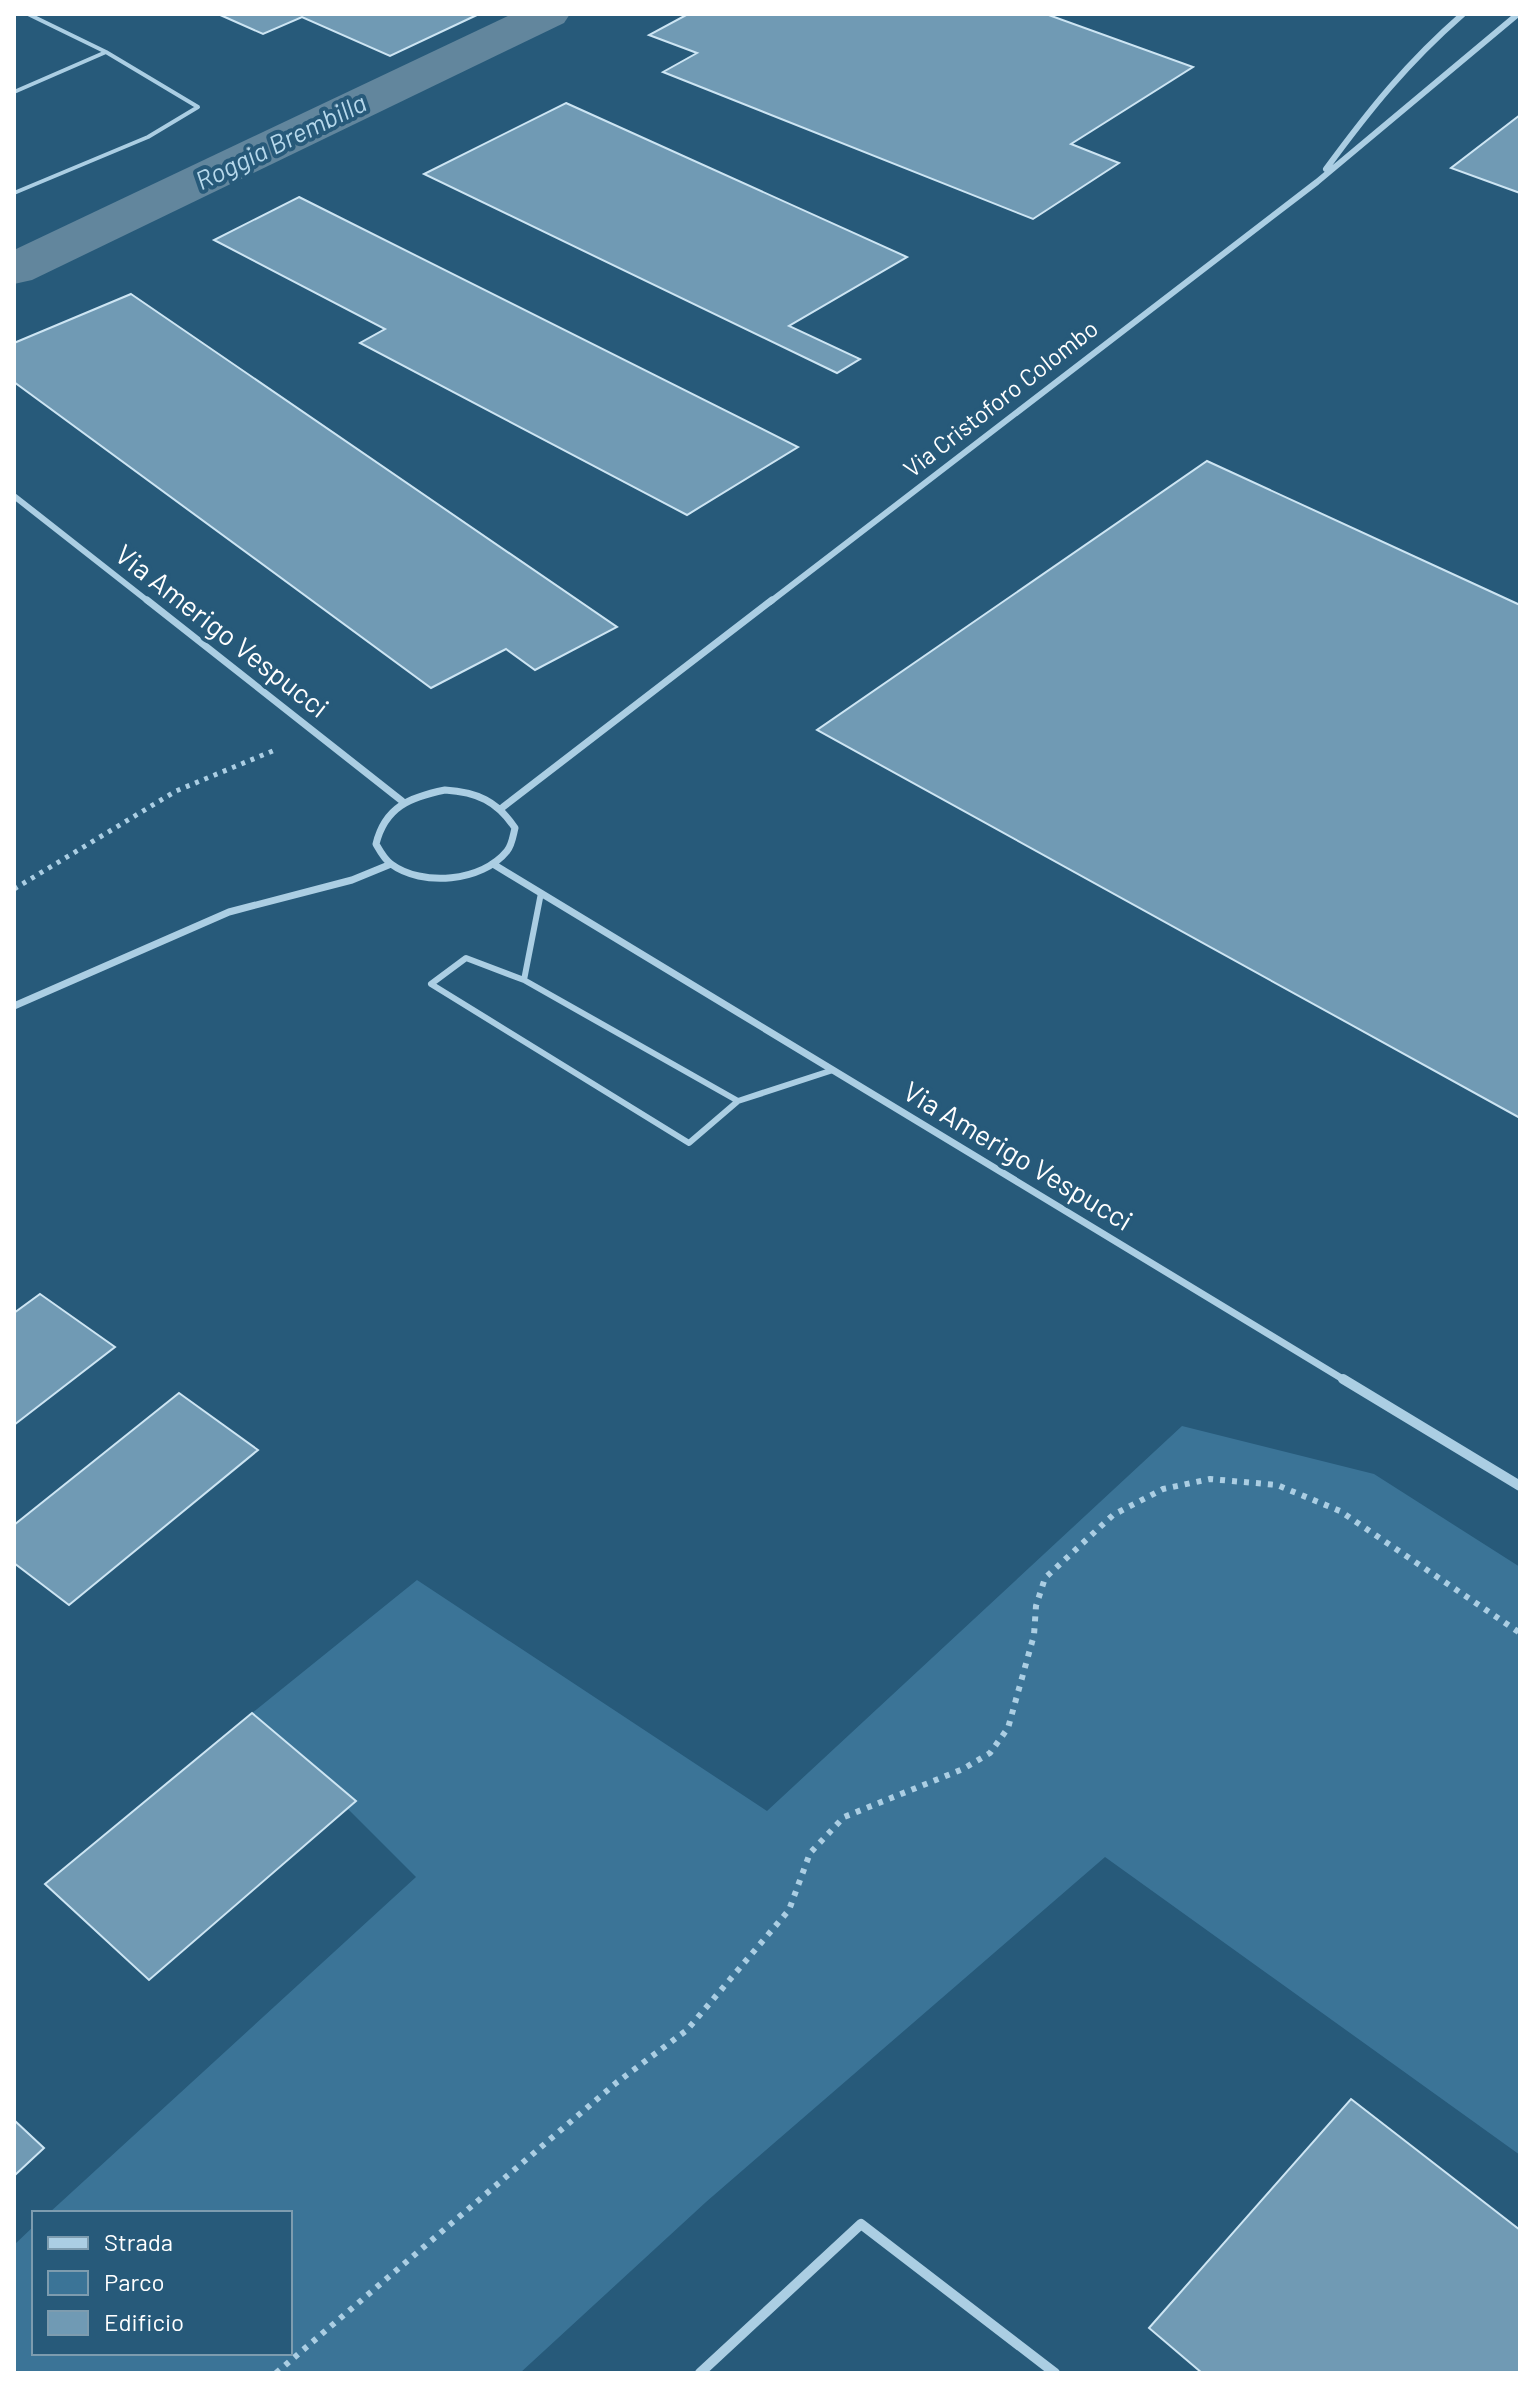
<svg xmlns="http://www.w3.org/2000/svg" width="1534" height="2387" font-family="Barlow,sans-serif">
<style>
.green{fill:#3b7497}
.lines{fill:none;stroke-linecap:round;stroke-linejoin:round}
.canal{fill:#62869d;fill-rule:evenodd}
.building{fill:#709ab4;stroke:#cde5f3;stroke-width:2}
.path-far1{stroke:#abcee3;stroke-width:5;stroke-dasharray:4 6;stroke-linecap:butt}
.path{stroke:#abcee3;stroke-width:6;stroke-dasharray:5 7;stroke-linecap:butt}
.lane-far1{stroke:#abcee3;stroke-width:4}
.lane{stroke:#abcee3;stroke-width:6}
.street-far2{stroke:#abcee3;stroke-width:6}
.street-far1{stroke:#abcee3;stroke-width:7}
.street{stroke:#abcee3;stroke-width:10}
.labels{text-anchor:middle;stroke-width:8;stroke-linejoin:round;paint-order:stroke}
.far-street-label{font-size:24px;fill:#fff;stroke:#275a7a}
.far-water-label{font-size:26px;font-style:italic;fill:#b6d8eb;stroke:#275a7a}
.street-label{font-size:28px;fill:#fff;stroke:#275a7a}
</style>
<rect width="100%" height="100%" fill="#275a7a"/>
<!-- green -->
<path class="green" d="M1182 1426 1374 1474 1520 1567V2155L1105 1857 706 2202 520 2373H14V2245L34 2226V2353H290V2213H49L416 1877 252 1713 417 1580 767 1811Z"/>
<g class="lines">
<!-- canal -->
<path class="canal" d="M512 14H570L564 23 32 280 14 284V250Z"/>
</g>
<!-- building -->
<path class="building" d="M218 14H479L390 56 302 17 263 34Z
M688 14H1046L1193 67 1071 144 1119 163 1033 219 663 72 697 53 649 35Z
M566 103 907 257 789 326 860 359 837 373 424 174Z
M1520 115V193L1451 168Z
M299 197 798 447 687 515 360 343 385 329 214 240Z
M131 294 617 627 535 670 506 649 431 688 14 382V343Z
M1207 461 1520 605V1118L817 730Z
M40 1294 115 1347 14 1425V1313Z
M179 1393 258 1450 69 1605 14 1563V1525Z
M252 1713 356 1801 149 1980 45 1884Z
M1351 2099 1520 2230V2373H1202L1149 2328Z
M14 2120 44 2148 14 2176Z"/>
<g class="lines">
<!-- path-far1 -->
<path class="path-far1" d="M14 889 176 791 275 750"/>
<!-- path -->
<path class="path" d="M276 2373 616 2083 687 2030 789 1910 810 1853 844 1817 963 1769 990 1753 1008 1728 1034 1635 1036 1606 1045 1578 1113 1515 1163 1489 1210 1479 1277 1485 1340 1511 1520 1633"/>
<!-- lane-far1 -->
<path class="lane-far1" d="M14 92 106 52
M14 193 148 137 198 107 106 52 28 14"/>
<!-- lane -->
<path class="lane" d="M541 893 524 980 738 1101 833 1070
M524 980 466 958 431 984 689 1143 738 1101"/>
<!-- street-far2 -->
<path class="street-far2" d="M1326 169C1370 109 1407 63 1463 14
M14 496 149 602
M770 602 1317 182 1518 14"/>
<!-- street-far1 -->
<path class="street-far1" d="M147 600 402 801
M445 790C477 792 497 801 515 828 513 836 512 845 507 851 482 882 422 887 391 864 384 859 380 851 376 844 385 807 410 797 445 790Z
M503 807 772 600
M493 864 1346 1381
M14 1006 229 912 352 880 391 864"/>
<!-- street -->
<path class="street" d="M1343 1379 1520 1486
M700 2373 861 2224 1055 2373"/>
</g>
<g class="labels">
<!-- far-street labels -->
<g class="far-street-label">
<text transform="translate(1001 399) rotate(-38)" y="8">Via Cristoforo Colombo</text>
</g>
<!-- far-water labels -->
<g class="far-water-label">
<text transform="translate(281 142) rotate(-26)" y="9">Roggia Brembilla</text>
</g>
<!-- street labels -->
<g class="street-label">
<text transform="translate(222 631) rotate(38)" y="10">Via Amerigo Vespucci</text>
<text transform="translate(1018 1156) rotate(31)" y="10">Via Amerigo Vespucci</text>
</g>
</g>
<!-- border -->
<rect width="1534" height="2387" fill="none" stroke="#ffffff" stroke-width="32"/>
<!-- legend -->
<rect x="32" y="2211" width="260" height="144" fill="#275a7a" stroke="#7d9caf" stroke-width="2"/>
<rect x="48" y="2237" width="40" height="12" fill="#abcee3" stroke="#7d9caf" stroke-width="2"/>
<text x="104" y="2251" font-size="24" fill="#ffffff">Strada</text>
<rect x="48" y="2271" width="40" height="24" fill="#3b7497" stroke="#7d9caf" stroke-width="2"/>
<text x="104" y="2291" font-size="24" fill="#ffffff">Parco</text>
<rect x="48" y="2311" width="40" height="24" fill="#709ab4" stroke="#7d9caf" stroke-width="2"/>
<text x="104" y="2331" font-size="24" fill="#ffffff">Edificio</text>
</svg>
